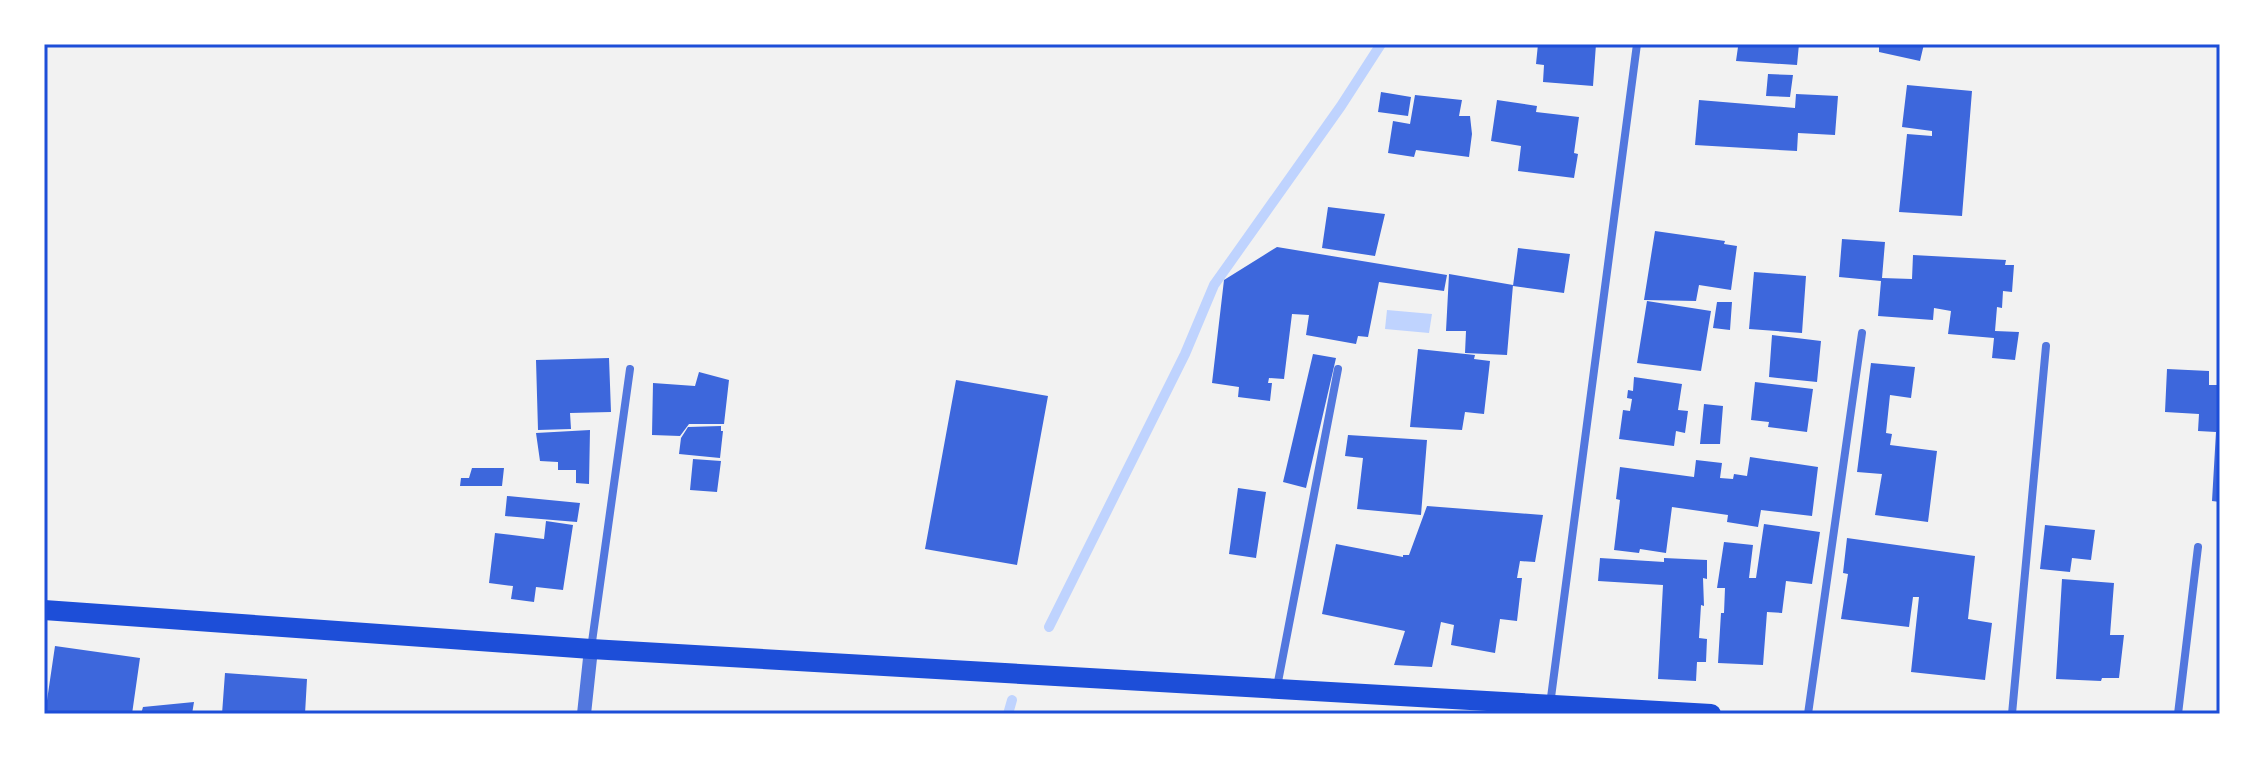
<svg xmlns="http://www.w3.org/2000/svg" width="2264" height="758" font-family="'Zilla Slab',serif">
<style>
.water{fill:#bfd3fe}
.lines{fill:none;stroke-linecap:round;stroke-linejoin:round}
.stream{stroke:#bfd3fe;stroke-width:10}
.building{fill:#3d67dc}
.minor{stroke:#5277de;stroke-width:8}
.tertiary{stroke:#5277de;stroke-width:14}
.primary{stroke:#1d4ed8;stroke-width:20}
.neatline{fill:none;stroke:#1d4ed8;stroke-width:3}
</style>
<rect width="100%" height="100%" fill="#f2f2f2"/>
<!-- water -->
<path class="water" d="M1387 310 1432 314 1429 333 1385 329Z"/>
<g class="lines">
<!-- stream -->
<path class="stream" d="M1049 627 1185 354 1214 285 1341 106 1381 44
M1008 714 1012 700"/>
</g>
<!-- building -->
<path class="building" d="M1538 44H1596L1593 86 1543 82 1544 65 1536 64Z
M1727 44H1799L1797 65 1736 61 1738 47 1727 46Z
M1879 44H1924L1920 61 1879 52Z
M1768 74 1793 75 1790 97 1766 96Z
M1907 85 1972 91 1962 216 1899 212 1907 134 1932 136V131L1902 127Z
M1381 92 1411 97 1408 116 1378 112Z
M1796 94 1838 96 1835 135 1798 133 1797 151 1695 145 1699 100 1795 108Z
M1415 95 1462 100 1459 116H1470L1472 134 1469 157 1416 150 1414 157 1388 153 1393 121 1410 124Z
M1497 100 1537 106 1536 112 1579 117 1574 153 1578 154 1574 178 1518 171 1521 146 1491 141Z
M1328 207 1385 214 1375 256 1322 248Z
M1655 231 1725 241 1724 244 1737 246 1731 290 1699 285 1696 301 1644 300Z
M1842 239 1885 242 1882 278 1912 279 1913 255 2006 260 2005 265H2014L2012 292 2003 291 2002 308 1997 307 1995 331 2019 332 2015 360 1992 358 1994 338 1948 334 1951 311 1934 308 1933 320 1878 316 1881 281 1839 277Z
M1277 247 1447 275 1444 291 1379 282 1368 337 1358 336 1356 344 1306 335 1309 315 1292 314 1284 379 1269 378 1268 383H1272L1270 401 1238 397 1239 387 1212 383 1224 280Z
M1518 248 1570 254 1564 293 1513 286Z
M1754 272 1806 276 1802 333 1749 329Z
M1449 274 1513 285 1507 355 1465 353 1466 331H1446Z
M1647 301 1711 311 1701 371 1637 363Z
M1717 302H1732L1730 330 1713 328Z
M1772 335 1821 341 1817 382 1769 377Z
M1418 349 1475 355 1474 359 1490 361 1484 414 1465 412 1462 430 1410 427Z
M1313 354 1336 358 1306 488 1283 482Z
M609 358 611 412 570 413 571 429 538 430 536 360Z
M1871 363 1915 367 1911 398 1890 395 1886 433 1892 434 1890 445 1937 451 1928 522 1875 515 1882 474 1857 472Z
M2167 369 2209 371V385H2220V502L2212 501 2216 432 2198 431 2199 414 2165 412Z
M699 372 729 380 724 424H689L680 436 652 435 653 383 695 386Z
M1634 377 1682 384 1678 410 1688 411 1685 433 1676 431 1674 446 1619 439 1623 410 1630 411 1632 399 1627 398 1628 390 1633 391Z
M956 380 1048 396 1017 565 925 549Z
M1755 382 1813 389 1807 432 1768 427 1769 422 1751 420Z
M1704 404 1723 406 1720 444H1700Z
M721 426V431H723L720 458 679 454 681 438 688 427Z
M590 430 589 484 576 483V470H558V462L540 461 536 433Z
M1348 435 1427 440 1421 515 1357 509 1363 458 1345 456Z
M1750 457 1818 467 1812 516 1761 510 1758 527 1727 522 1728 515 1672 507 1666 553 1640 549 1639 553 1614 550 1620 500 1616 499 1620 467 1694 477 1696 460 1722 463 1720 478 1733 479 1734 474 1747 476Z
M693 459 721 461 717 492 690 490Z
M472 468H504L502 486H460L461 478H469Z
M1238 488 1266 492 1256 558 1229 554Z
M507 496 580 503 577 522 505 516Z
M1427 506 1543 515 1535 562 1520 561 1517 578H1522L1517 621 1500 619 1495 653 1451 645 1454 625 1441 622 1432 667 1394 665 1405 631 1322 614 1336 544 1403 557V555H1409Z
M546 521 573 525 563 590 536 587 534 602 511 599 513 586 489 583 495 533 544 539Z
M1764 524 1820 532 1812 584 1786 581 1782 613 1767 612 1763 665 1718 663 1721 613H1724L1725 588H1717L1724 542 1753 545 1749 578H1756Z
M2045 525 2095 530 2091 560 2072 558 2070 572 2040 569Z
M1847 538 1975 556 1968 619 1992 623 1985 680 1911 672 1919 597H1913L1909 627 1841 619 1848 574 1843 573Z
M1600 558 1664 562V558L1707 560V579L1703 578 1704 606 1701 605 1699 638 1707 639 1706 662H1697L1696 681 1658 679 1663 585 1598 581Z
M2062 579 2114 583 2110 635H2124L2119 678H2102L2101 681 2056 679Z
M55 646 140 658 132 714H45Z
M225 673 307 679 305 714H222Z
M194 702 192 714H141L143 707Z"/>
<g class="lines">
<!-- minor -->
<path class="minor" d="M591 649 630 369
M1277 687 1338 369
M1550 705 1637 44
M1808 714 1862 333
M2012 714 2046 346
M2178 714 2198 547"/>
<!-- tertiary -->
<path class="tertiary" d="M584 714 591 649"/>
<!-- primary -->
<path class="primary" d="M44 610 591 649 1711 714"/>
</g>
<!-- border -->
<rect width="2264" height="758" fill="none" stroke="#ffffff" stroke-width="92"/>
<rect x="46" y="46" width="2172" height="666" class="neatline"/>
</svg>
